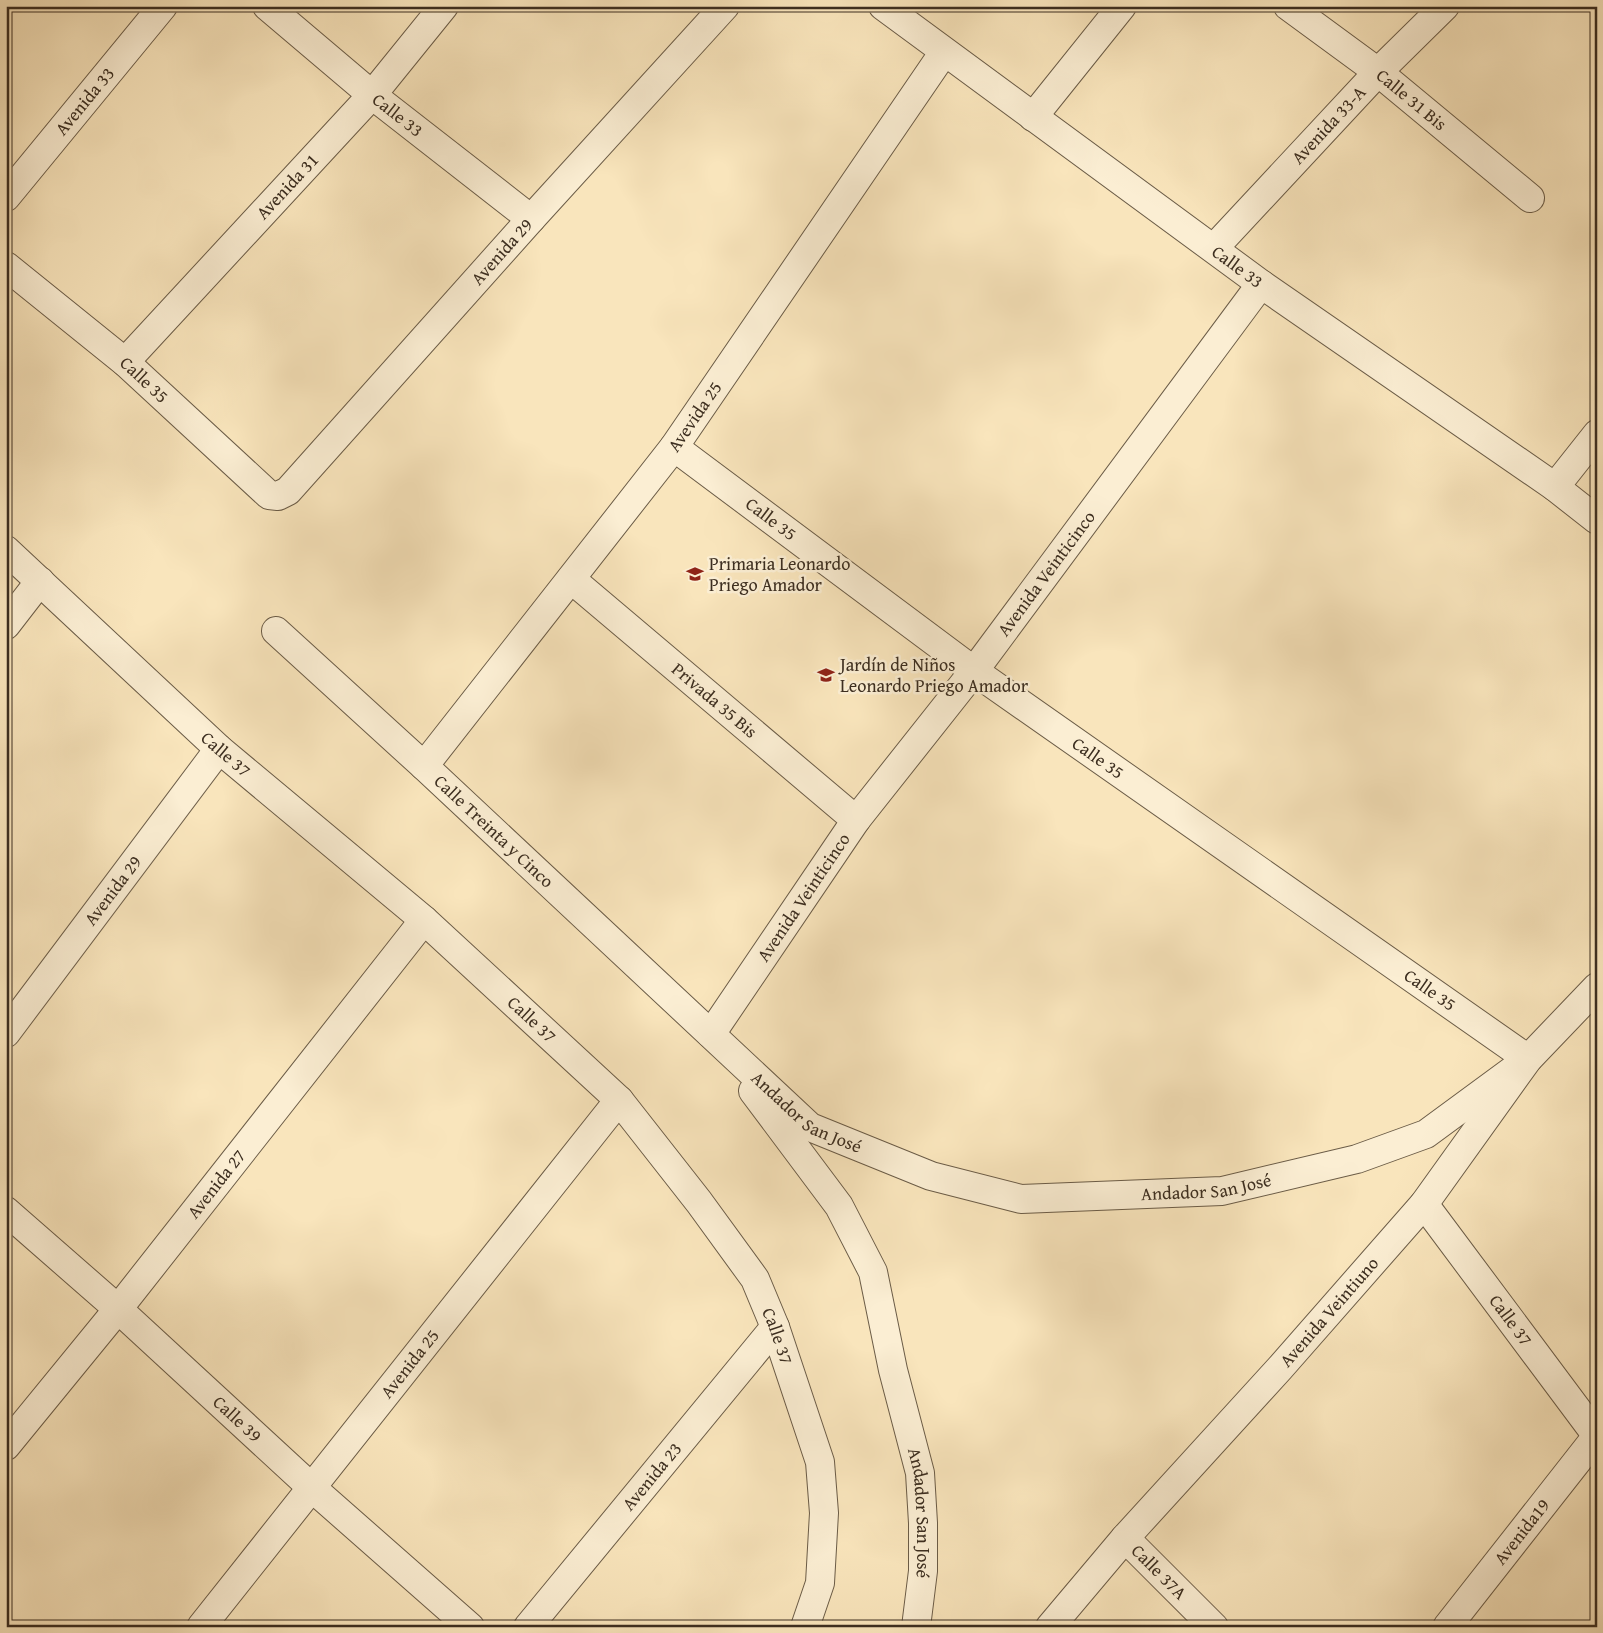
<svg xmlns="http://www.w3.org/2000/svg" width="1603" height="1633" font-family="'Gentium Book Plus',serif">
<style>
.lines{fill:none;stroke-linecap:round;stroke-linejoin:round}
.minor-casing{stroke:#6b5c47;stroke-width:30}
.minor{stroke:#fbeed3;stroke-width:28}
.labels{text-anchor:middle;stroke-width:5;stroke-linejoin:round;paint-order:stroke}
.street-label{font-size:18px;fill:#3c2e20;stroke:#fbeed3}
.poi-label{font-size:18px;fill:#3c2e20;stroke:#fbeed3;text-anchor:start}
</style>
<rect width="100%" height="100%" fill="#f9e5bc"/>
<filter id="stains"><feTurbulence type="fractalNoise" baseFrequency=".004" numOctaves="4"/><feColorMatrix values="0 0 0 0 .2 0 0 0 0 .09 0 0 0 0 .02 0 0 0 .5 -.17"/></filter>
<radialGradient id="worn" r=".72"><stop offset=".6" stop-color="#630" stop-opacity="0"/><stop offset="1" stop-color="#630" stop-opacity=".3"/></radialGradient>
<g class="lines">
<!-- minor casing -->
<g class="minor-casing">
<g id="minor">
<path id="s1" d="M267 6 372 95 531 219"/>
<path id="s2" d="M883 6 1261 284 1555 487 1597 520"/>
<path id="s3" d="M1288 6 1378 72 1530 198"/>
<path d="M1033 117 1122 6"/>
<path id="s4" d="M6 197 163 6"/>
<path id="s5" d="M1214 248 1378 72 1445 6"/>
<path id="s6" d="M6 266 125 362 269 495 278 496 288 491 531 219 725 6"/>
<path id="s7" d="M125 362 372 95 444 6"/>
<path d="M1555 487 1597 434"/>
<path id="s8" d="M6 550 219 749 424 920 619 1100 699 1202 755 1279 775 1327 820 1462 824 1513 820 1583 805 1627"/>
<path id="s9" d="M571 579 856 820"/>
<path d="M6 625 40 581"/>
<path id="s10" d="M276 631 424 766 810 1127 931 1176 1021 1199 1222 1191 1357 1159 1426 1134 1528 1059 974 671 674 447"/>
<path id="s11" d="M424 766 674 447 944 52"/>
<path id="s12" d="M6 1033 219 749"/>
<path id="s13" d="M711 1034 856 820 974 671 1261 284"/>
<path id="s14" d="M753 1091 839 1206 873 1272 893 1370 920 1473 923 1523V1571L916 1627"/>
<path id="s15" d="M1424 1204 1597 1436"/>
<path id="s16" d="M6 1211 118 1309 311 1487 470 1627"/>
<path id="s17" d="M6 1446 118 1309 424 920"/>
<path id="s18" d="M1125 1538 1214 1627"/>
<path id="s19" d="M201 1627 619 1100"/>
<path id="s20" d="M528 1627 775 1327"/>
<path id="s21" d="M1050 1627 1125 1538 1280 1368 1424 1204 1528 1059 1597 987"/>
<path id="s22" d="M1447 1627 1597 1436"/>
</g>
</g>
<!-- minor -->
<use href="#minor" class="minor"/>
</g>
<!-- icons -->
<defs>
<g id="school-bare" transform="scale(1.35)"><path d="M0-5L7-2L0 1L-7-2ZM-4 1L0 2.5L4 1V4Q0 6-4 4Z" fill="#8f2418" stroke="#fbeed3" stroke-width="2.5" paint-order="stroke"/></g>
</defs>
<g fill-rule="evenodd">
<use href="#school-bare" x="695" y="574"/>
<use href="#school-bare" x="826" y="675"/>
</g>
<g class="labels">
<!-- street labels -->
<g class="street-label">
<text dy="6" stroke="none"><textPath href="#s3" startOffset="155">Calle 31 Bis</textPath></text>
<text dy="6" stroke="none"><textPath href="#s4" startOffset="124">Avenida 33</textPath></text>
<text dy="6" stroke="none"><textPath href="#s1" startOffset="170">Calle 33</textPath></text>
<text dy="6" stroke="none"><textPath href="#s5" startOffset="168">Avenida 33-A</textPath></text>
<text dy="6" stroke="none"><textPath href="#s7" startOffset="239">Avenida 31</textPath></text>
<text dy="6" stroke="none"><textPath href="#s6" startOffset="690">Avenida 29</textPath></text>
<text dy="6" stroke="none"><textPath href="#s2" startOffset="440">Calle 33</textPath></text>
<text dy="6" stroke="none"><textPath href="#s6" startOffset="179">Calle 35</textPath></text>
<text dy="6" stroke="none"><textPath href="#s11" startOffset="442">Avevida 25</textPath></text>
<text transform="translate(771 519) rotate(37)" y="6">Calle 35</text>
<text dy="6" stroke="none"><textPath href="#s13" startOffset="570">Avenida Veinticinco</textPath></text>
<text dy="6" stroke="none"><textPath href="#s9" startOffset="188">Privada 35 Bis</textPath></text>
<text dy="6" stroke="none"><textPath href="#s8" startOffset="300">Calle 37</textPath></text>
<text transform="translate(1098 758) rotate(35)" y="6">Calle 35</text>
<text dy="6" stroke="none"><textPath href="#s10" startOffset="296">Calle Treinta y Cinco</textPath></text>
<text dy="6" stroke="none"><textPath href="#s12" startOffset="178">Avenida 29</textPath></text>
<text dy="6" stroke="none"><textPath href="#s13" startOffset="165">Avenida Veinticinco</textPath></text>
<text transform="translate(1430 990) rotate(35)" y="6">Calle 35</text>
<text dy="6" stroke="none"><textPath href="#s8" startOffset="705">Calle 37</textPath></text>
<text dy="6" stroke="none"><textPath href="#s10" startOffset="718">Andador San José</textPath></text>
<text dy="6" stroke="none"><textPath href="#s17" startOffset="336">Avenida 27</textPath></text>
<text dy="6" stroke="none"><textPath href="#s10" startOffset="1138">Andador San José</textPath></text>
<text dy="6" stroke="none"><textPath href="#s21" startOffset="421">Avenida Veintiuno</textPath></text>
<text dy="6" stroke="none"><textPath href="#s15" startOffset="145">Calle 37</textPath></text>
<text dy="6" stroke="none"><textPath href="#s8" startOffset="1110">Calle 37</textPath></text>
<text dy="6" stroke="none"><textPath href="#s19" startOffset="336">Avenida 25</textPath></text>
<text dy="6" stroke="none"><textPath href="#s16" startOffset="311">Calle 39</textPath></text>
<text dy="6" stroke="none"><textPath href="#s20" startOffset="195">Avenida 23</textPath></text>
<text dy="6" stroke="none"><textPath href="#s14" startOffset="464">Andador San José</textPath></text>
<text dy="6" stroke="none"><textPath href="#s22" startOffset="121">Avenida19</textPath></text>
<text dy="6" stroke="none"><textPath href="#s18" startOffset="48">Calle 37A</textPath></text>
</g>
<!-- poi labels -->
<g class="poi-label">
<text x="709" y="570">Primaria Leonardo<tspan x="709" dy="21">Priego Amador</tspan></text>
<text x="840" y="671">Jardín de Niños<tspan x="840" dy="21">Leonardo Priego Amador</tspan></text>
</g>
</g>
<!-- margin -->
<rect width="1603" height="1633" fill="none" stroke="#f9e5bc" stroke-width="25"/>
<rect x="8" y="8" width="1588" height="1618" fill="none" stroke="#3c2e20" stroke-width="2.5"/>
<rect x="12" y="12" width="1578" height="1608" fill="none" stroke="#3c2e20"/>
<rect width="100%" height="100%" filter="url(#stains)"/>
<rect width="100%" height="100%" fill="url(#worn)"/>
</svg>
